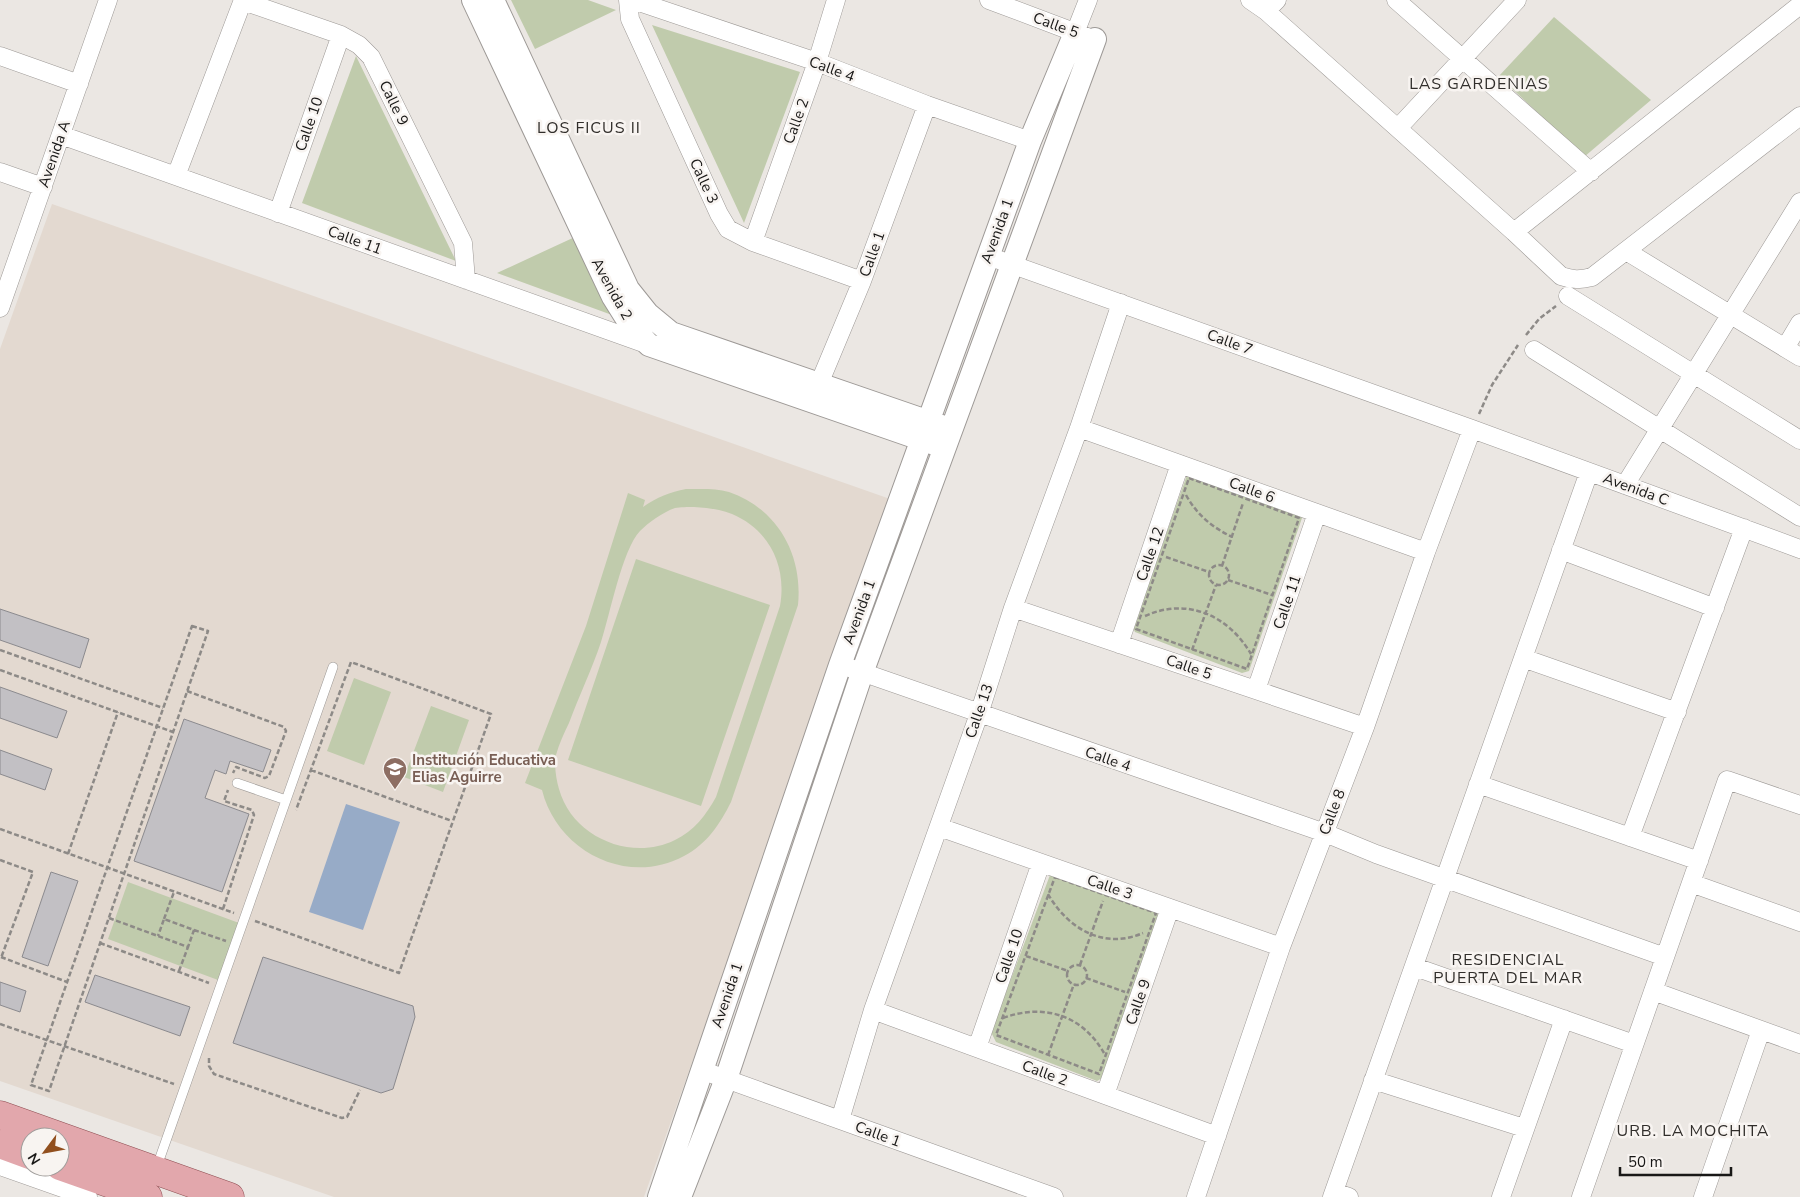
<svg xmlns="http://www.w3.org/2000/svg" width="1800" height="1197" font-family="'Nunito Sans',sans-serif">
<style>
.built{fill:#e3d9d0}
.green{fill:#c0cbac;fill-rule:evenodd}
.water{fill:#97abc7}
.building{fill:#c2c0c4;stroke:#8b8a8e}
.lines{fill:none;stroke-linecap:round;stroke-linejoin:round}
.service-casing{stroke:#9d9996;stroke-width:10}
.minor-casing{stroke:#9d9996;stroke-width:19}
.tertiary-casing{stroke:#9d9996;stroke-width:24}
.primary-casing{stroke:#8f4f53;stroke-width:29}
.path{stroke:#8d8a87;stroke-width:2.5;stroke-dasharray:5 2.5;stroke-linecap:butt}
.service{stroke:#fff;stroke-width:9}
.minor{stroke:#fff;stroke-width:18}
.tertiary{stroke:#fff;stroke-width:22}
.primary{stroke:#e2a7ac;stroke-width:28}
.labels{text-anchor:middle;stroke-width:5;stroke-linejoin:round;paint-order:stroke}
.street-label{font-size:15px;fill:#191817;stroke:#f8f4f1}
.education-label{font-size:15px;font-weight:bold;fill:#785e54;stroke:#f8f4f1;text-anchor:start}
.neighbourhood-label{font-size:16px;letter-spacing:1px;fill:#312e2b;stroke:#f8f4f1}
</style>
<rect width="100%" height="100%" fill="#ebe7e3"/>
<!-- built -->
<path class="built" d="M52 204 893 500 644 1197H334L0 1081V349Z"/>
<!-- green -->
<path class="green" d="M511 0H588L616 10 535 49Z
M1554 17 1651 100 1584 157 1499 76Z
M652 25 800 72 744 223Z
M356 56 456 261 302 203Z
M577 236 612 315 497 273Z
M1187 475 1300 513 1302 518 1249 671 1242 673 1135 632 1133 628Z
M686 489C700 489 716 488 729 492 778 509 803 555 798 605L731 802C720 824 707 844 684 856 627 887 557 851 542 790L525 783 586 626 628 493 645 500 643 507C657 497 670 492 686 489ZM694 507C707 508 720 509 732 514 770 530 787 567 780 606L716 797C706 815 694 831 675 840 631 862 572 837 559 789 556 779 554 765 556 755 559 744 564 733 569 723 579 696 592 669 601 642 610 615 622 550 640 531 648 523 663 512 675 508 680 507 688 507 694 507Z
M636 559 770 605 701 806 568 760Z
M354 678 391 692 364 765 327 751Z
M431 706 469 720 443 792 404 777Z
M1055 874 1160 910 1163 915 1104 1077 1097 1081 996 1042 991 1032 1050 875Z
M128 882 239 923 218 980 108 939Z"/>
<!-- water -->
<path class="water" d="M346 804 400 822 363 930 309 912Z"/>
<!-- building -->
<path class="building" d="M0 609 89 639 80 668 0 640Z
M0 687 67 711 57 738 0 718Z
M184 719 271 750 263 772 230 761 226 774 215 770 205 798 249 814 222 892 134 861Z
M0 750 52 769 45 790 0 774Z
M51 872 78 881 48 966 22 957Z
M263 957 413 1006 415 1017 393 1089 381 1093 233 1043Z
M95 975 190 1007 180 1036 85 1002Z
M0 982 26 991 20 1012 0 1005Z"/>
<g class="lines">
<!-- service casing -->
<g class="service-casing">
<path id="service" d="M237 783 286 800
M156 1169 333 667"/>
</g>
<!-- minor casing -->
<g class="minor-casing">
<path id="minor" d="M628 0 630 19 719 214 728 229 753 242 862 281
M633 0 817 62 927 105 1030 141
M989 0 1087 37
M1250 0 1266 11 1514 232 1561 276C1572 280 1580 280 1592 277L1800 116
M1396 0 1591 172
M243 1 341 35 359 45 371 57 463 243 466 280
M1266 11 1277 0
M1075 33 1088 0
M0 56 79 84
M1398 128 1517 0
M61 135 649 345
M0 172 43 187
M176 176 243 0
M278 213 341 35
M1514 232 1800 5
M753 242 817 62 836 0
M1626 251 1800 357
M988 256 1472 429 1800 549
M1568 296 1800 440
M0 308 108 0
M1785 348 1800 323
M1534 350 1800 517
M814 396 862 281 927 105
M1079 428 1426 552
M1625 485 1800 202
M1561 550 1715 608
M1013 608 1365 727
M1119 644 1180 464
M1523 658 1677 712
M850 668 1325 833 1376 854 1665 957
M1256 690 1317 513
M1478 784 1699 861
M939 827 1281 947
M1630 837 1744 528
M1691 883 1800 922
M1415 967 1634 1044
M1653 991 1800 1044
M873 1010 1217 1136
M977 1048 1041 863
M701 1070 1054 1197
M1373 1080 1524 1128
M1105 1095 1170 908
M840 1120 873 1010 979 714 1013 608 1079 428 1121 303
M0 1166 88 1197
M1334 1192 1349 1197
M1196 1197 1281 947 1365 727 1426 552 1472 429
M1332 1197 1589 472
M1501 1197 1564 1019
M1581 1197 1727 780 1800 805
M1703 1197 1761 1030"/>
</g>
<!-- tertiary casing -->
<g class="tertiary-casing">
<path id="tertiary" d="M473 0 613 297 628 321 649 345 935 444
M493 0 628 289 648 314 671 333 941 426
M659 1197 840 665 1030 141 1075 33
M680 1197 726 1079 862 673 1095 39"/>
</g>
<!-- primary casing -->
<g class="primary-casing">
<path id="primary" d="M0 1115 230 1197
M0 1144 30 1155
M60 1166 148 1197"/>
</g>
<!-- path -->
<path class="path" d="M1526 335 1539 319 1556 306
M1479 414 1492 385 1518 345
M1189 478 1299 518 1247 669 1136 629Z
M1186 495C1197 515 1212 527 1232 537
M1166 557 1209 572
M1209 575a10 10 0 1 1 20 0a10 10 0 1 1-20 0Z
M1222 566 1243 503
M1228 580 1272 595
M1145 616C1187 597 1228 615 1251 654
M192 626 208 631 49 1091 31 1085Z
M0 650 163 708
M1192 650 1216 585
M0 670 173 732
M187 691 284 727 286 731 269 776 265 778 236 767 233 773
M311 770 452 821
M0 829 234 913
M68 854 118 712
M0 860 33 872 1 958
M1055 877 1156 913 1099 1074 996 1035Z
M1048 894C1068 929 1104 950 1143 933
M223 909 254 815 252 810 224 801 228 790
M109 918 188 947 194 930 164 919 158 936
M164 919 174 892
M255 921 399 973 491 714 351 662 296 810
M194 930 226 941
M100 943 209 983
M1026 956 1068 971
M1 957 67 982
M1080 965 1103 901
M1067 975a10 10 0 1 1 20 0a10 10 0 1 1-20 0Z
M179 971 188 947
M1086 978 1125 992
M1003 1018C1044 1003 1082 1015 1104 1053
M0 1024 174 1084
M1048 1055 1074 984
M209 1058V1066L214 1074 342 1118 347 1117 360 1090"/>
<!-- service -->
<use href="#service" class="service"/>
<!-- minor -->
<use href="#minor" class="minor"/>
<!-- tertiary -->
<use href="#tertiary" class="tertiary"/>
<!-- primary -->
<use href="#primary" class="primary"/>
</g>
<!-- icons -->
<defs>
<g id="school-pin" transform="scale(1.25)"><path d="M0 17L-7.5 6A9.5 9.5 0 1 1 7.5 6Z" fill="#8d6e63" stroke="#f8f4f1"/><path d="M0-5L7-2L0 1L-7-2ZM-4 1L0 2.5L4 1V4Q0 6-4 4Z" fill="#fff"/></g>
</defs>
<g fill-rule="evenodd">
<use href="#school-pin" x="395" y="769"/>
</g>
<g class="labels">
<!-- street labels -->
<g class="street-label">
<text transform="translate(1056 25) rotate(20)" y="5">Calle 5</text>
<text transform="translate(832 69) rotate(20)" y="5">Calle 4</text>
<text transform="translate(394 103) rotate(64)" y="5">Calle 9</text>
<text transform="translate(796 121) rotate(-70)" y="5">Calle 2</text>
<text transform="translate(309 124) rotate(-71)" y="5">Calle 10</text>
<text transform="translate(54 154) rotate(-71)" y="5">Avenida A</text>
<text transform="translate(704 181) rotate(65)" y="5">Calle 3</text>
<text transform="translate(997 231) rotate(-70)" y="5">Avenida 1</text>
<text transform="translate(355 240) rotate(20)" y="5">Calle 11</text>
<text transform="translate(872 254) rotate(-70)" y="5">Calle 1</text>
<text transform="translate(612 289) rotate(61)" y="5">Avenida 2</text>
<text transform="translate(1230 342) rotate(20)" y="5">Calle 7</text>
<text transform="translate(1636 489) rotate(20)" y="5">Avenida C</text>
<text transform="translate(1252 490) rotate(20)" y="5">Calle 6</text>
<text transform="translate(1150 554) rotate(-71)" y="5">Calle 12</text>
<text transform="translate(1287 602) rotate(-71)" y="5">Calle 11</text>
<text transform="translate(859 612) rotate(-70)" y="5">Avenida 1</text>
<text transform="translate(1189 667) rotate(19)" y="5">Calle 5</text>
<text transform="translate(979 711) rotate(-71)" y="5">Calle 13</text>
<text transform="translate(1108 759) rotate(19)" y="5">Calle 4</text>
<text transform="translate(1332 812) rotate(-69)" y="5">Calle 8</text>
<text transform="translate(1110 887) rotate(19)" y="5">Calle 3</text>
<text transform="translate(1009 956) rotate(-71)" y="5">Calle 10</text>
<text transform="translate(727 995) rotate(-71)" y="5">Avenida 1</text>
<text transform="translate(1138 1002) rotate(-71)" y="5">Calle 9</text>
<text transform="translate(1045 1073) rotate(20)" y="5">Calle 2</text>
<text transform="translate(878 1134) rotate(20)" y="5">Calle 1</text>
</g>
<!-- education labels -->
<g class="education-label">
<text x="412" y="765">Institución Educativa<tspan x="412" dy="17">Elias Aguirre</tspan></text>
</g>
<!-- neighbourhood labels -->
<g class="neighbourhood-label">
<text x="1479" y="89">LAS GARDENIAS</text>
<text x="589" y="133">LOS FICUS II</text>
<text x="1508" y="965">RESIDENCIAL<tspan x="1508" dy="18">PUERTA DEL MAR</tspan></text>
<text x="1693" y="1136">URB. LA MOCHITA</text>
</g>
</g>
<!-- north arrow -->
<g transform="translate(45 1152) rotate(238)"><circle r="24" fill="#f8f4f1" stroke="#9f9c9a"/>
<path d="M0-4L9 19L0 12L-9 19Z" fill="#914f1e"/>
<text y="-8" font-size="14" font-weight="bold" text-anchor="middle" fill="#191817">N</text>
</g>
<!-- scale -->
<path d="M1620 1167v8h111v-8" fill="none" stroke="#191817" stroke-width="2.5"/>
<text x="1628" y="1167" font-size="15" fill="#191817" stroke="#f8f4f1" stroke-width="4" paint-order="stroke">50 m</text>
</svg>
